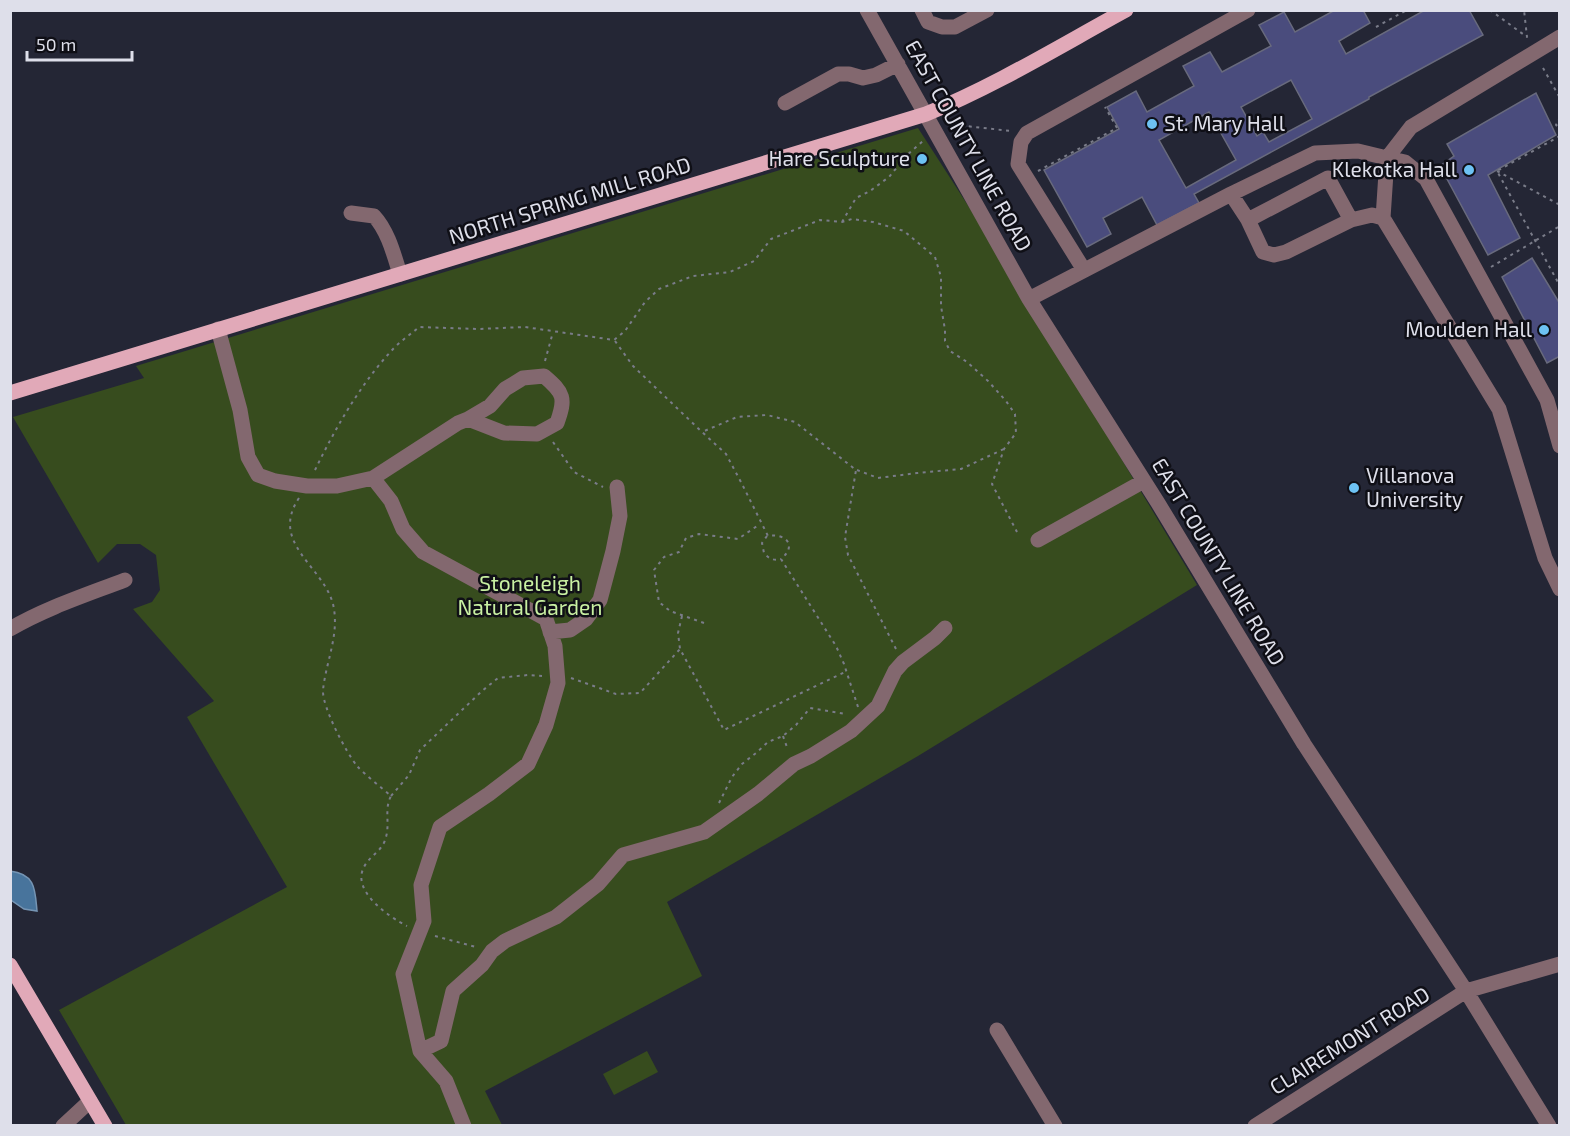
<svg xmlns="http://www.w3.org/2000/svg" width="1570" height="1136" font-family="'Exo 2',sans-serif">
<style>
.green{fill:#374c1e}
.water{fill:#48749c;stroke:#7594b3;stroke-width:1.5}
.building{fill:#4a4c7d;stroke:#686a7d;stroke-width:1.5;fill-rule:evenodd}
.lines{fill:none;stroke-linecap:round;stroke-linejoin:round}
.path{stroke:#7a7c89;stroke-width:2;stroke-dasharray:3 4.5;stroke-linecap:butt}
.minor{stroke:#83686f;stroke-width:15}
.major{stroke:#e1a9b8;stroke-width:15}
.poi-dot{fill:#6dc2f3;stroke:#0f0f16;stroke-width:2}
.labels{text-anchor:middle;stroke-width:5;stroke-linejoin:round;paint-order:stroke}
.poi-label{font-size:21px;fill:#dedfea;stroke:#0f0f16;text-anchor:end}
.street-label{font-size:21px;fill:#dedfea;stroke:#0f0f16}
.park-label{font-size:21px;fill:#c9f1a2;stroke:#0f0f16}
</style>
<rect width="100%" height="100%" fill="#242635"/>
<!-- green -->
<path class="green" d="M918 128 987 235 1197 585 918 756 667 902 702 976 485 1091 502 1125H126L59 1010 287 887 187 717 214 701 133 609 152 602 160 590 156 555 140 544H117L98 563 13 417 144 378 136 366Z
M647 1051 658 1072 614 1095 603 1074Z"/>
<!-- water -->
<path class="water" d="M10 871C36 874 35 890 37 911L24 909 11 900Z"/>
<!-- building -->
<path class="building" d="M1335 10H1363L1370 23 1339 41 1346 54 1425 10H1469L1483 35 1369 97V99L1194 194 1199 203 1157 225 1142 197 1103 218 1111 234 1087 247 1044 170 1119 129 1107 107 1136 91 1147 112 1194 86 1183 66 1210 52 1222 72 1271 46 1259 25 1284 12 1295 32ZM1291 80 1312 119 1269 142 1263 132 1257 136 1241 107ZM1209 112 1236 160 1186 188 1159 140Z
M1536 93 1556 135 1488 175 1520 238 1488 255 1440 166 1454 156 1447 144Z
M1532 258 1560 304V356L1547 363 1502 277Z"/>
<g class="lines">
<!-- path -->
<path class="path" d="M1490 10 1527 37 1524 10
M1376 27 1407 10
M1543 68 1560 98
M959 116 966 126 1011 131
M1560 117 1556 125 1560 130
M1560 136 1497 171 1560 286
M1038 171 1117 128 1105 107
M1497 171 1560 205
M842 222 856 198 870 191 889 177 907 155 923 141
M1491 267 1560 226
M615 341 633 366 702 432
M545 361 553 332
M553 442 574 472 603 487
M315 470C336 427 361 383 394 348 402 340 411 334 419 327L478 329 525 327 614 340 625 331 645 302 659 289 693 276 730 272 754 261 771 239 820 220 842 222 852 219 873 222 904 231 935 257 941 277V306L945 330V341L950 351 967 362 988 381 1006 401 1015 414 1016 433 1004 449 992 484 1017 532
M857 470 878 478 917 473 961 469 1004 449
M299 498C269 543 323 566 333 604 340 634 326 661 323 690 322 707 346 752 357 766 365 775 381 787 391 796 384 809 390 823 386 837 383 851 370 855 364 867 351 891 389 917 407 926
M767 536 762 543 764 553C769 559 774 561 781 559
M682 616 678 633 680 649 724 730 847 671
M704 623 670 611 659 602 654 570 664 557 679 552 686 538 699 534 738 539 760 524
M571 678 616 694 640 693 680 649
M858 707 844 664 836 646 781 559C798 545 785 533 768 536L742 484 726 454 702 432 737 417 767 415 795 422 856 470 845 537 848 555 896 649
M783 736 788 750
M391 796 409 775 420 750 482 691 498 678 528 675 542 676
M719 803 732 777 742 764 756 753 768 742 783 736 796 725 810 708 846 714
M435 936 476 947"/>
<!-- minor -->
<path class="minor" d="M867 10 1029 299 1158 503 1304 744 1466 991 1549 1126
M922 10 928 22 942 27H955L987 10
M1560 37 1411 127 1387 158 1383 218 1499 409 1545 558 1560 589
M785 103 838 74H849L863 78 876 75 898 64
M1231 194 1248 220 1263 252 1274 255 1286 252 1351 220 1328 178 1248 220
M351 213 374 216C388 231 394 255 400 274
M1351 220 1372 215 1383 218
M1084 270 1018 164 1021 142 1027 133 1248 10
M1029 299 1231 194 1315 153 1358 151 1387 158 1405 162 1426 179 1547 400 1560 446
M218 329 240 410 248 457 258 475 275 481 307 486H337L373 478 458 423 468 419 490 406 505 389 523 378 544 376C564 393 566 398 557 423L537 434 504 433 468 419
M373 478 391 501 403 529 423 552 546 619 555 646 558 683 546 725 528 764 489 794 440 827 421 885 424 921 403 974 420 1051 446 1081 464 1126
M1038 540 1144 481
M10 629C46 608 86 595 125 580
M550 632 570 630 586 619 600 600 613 551 620 516 617 487
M997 1030 1055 1126
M420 1051 441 1041 453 991 482 965 492 951 505 941 556 917 598 884 623 855 704 832 758 794 794 764 811 756 851 731 878 706 895 671 903 662 935 638 945 628
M63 1126 90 1101
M1255 1126 1466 991 1560 964"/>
<!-- major -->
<path class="major" d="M10 393 926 114C995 86 1060 46 1126 10
M10 965 105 1126"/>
</g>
<!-- markers -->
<g class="poi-dot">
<circle cx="1152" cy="124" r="6"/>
<circle cx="922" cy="159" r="6"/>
<circle cx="1469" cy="170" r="6"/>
<circle cx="1544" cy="330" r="6"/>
<circle cx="1354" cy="488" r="6"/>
</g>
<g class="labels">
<!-- poi labels -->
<g class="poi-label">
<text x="1164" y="131" text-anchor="start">St. Mary Hall</text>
<text x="910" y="166">Hare Sculpture</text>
<text x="1457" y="177">Klekotka Hall</text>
<text x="1532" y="337">Moulden Hall</text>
<text x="1366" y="483" text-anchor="start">Villanova<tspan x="1366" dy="24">University</tspan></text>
</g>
<!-- street labels -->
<g class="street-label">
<text transform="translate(968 146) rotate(61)" y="7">EAST COUNTY LINE ROAD</text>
<text transform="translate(570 201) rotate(-17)" y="7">NORTH SPRING MILL ROAD</text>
<text transform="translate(1218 562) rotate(59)" y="7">EAST COUNTY LINE ROAD</text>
<text transform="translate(1350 1041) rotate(-32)" y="7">CLAIREMONT ROAD</text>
</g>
<!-- park labels -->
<g class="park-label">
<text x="530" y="591">Stoneleigh<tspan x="530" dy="24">Natural Garden</tspan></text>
</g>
</g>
<!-- border -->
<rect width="1570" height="1136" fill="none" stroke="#dedfea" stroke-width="24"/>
<!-- scale -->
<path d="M27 51v9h105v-9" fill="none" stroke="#dedfea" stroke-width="3"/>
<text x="36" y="51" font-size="18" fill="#dedfea" stroke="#0f0f16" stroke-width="4.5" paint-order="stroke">50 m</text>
</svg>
